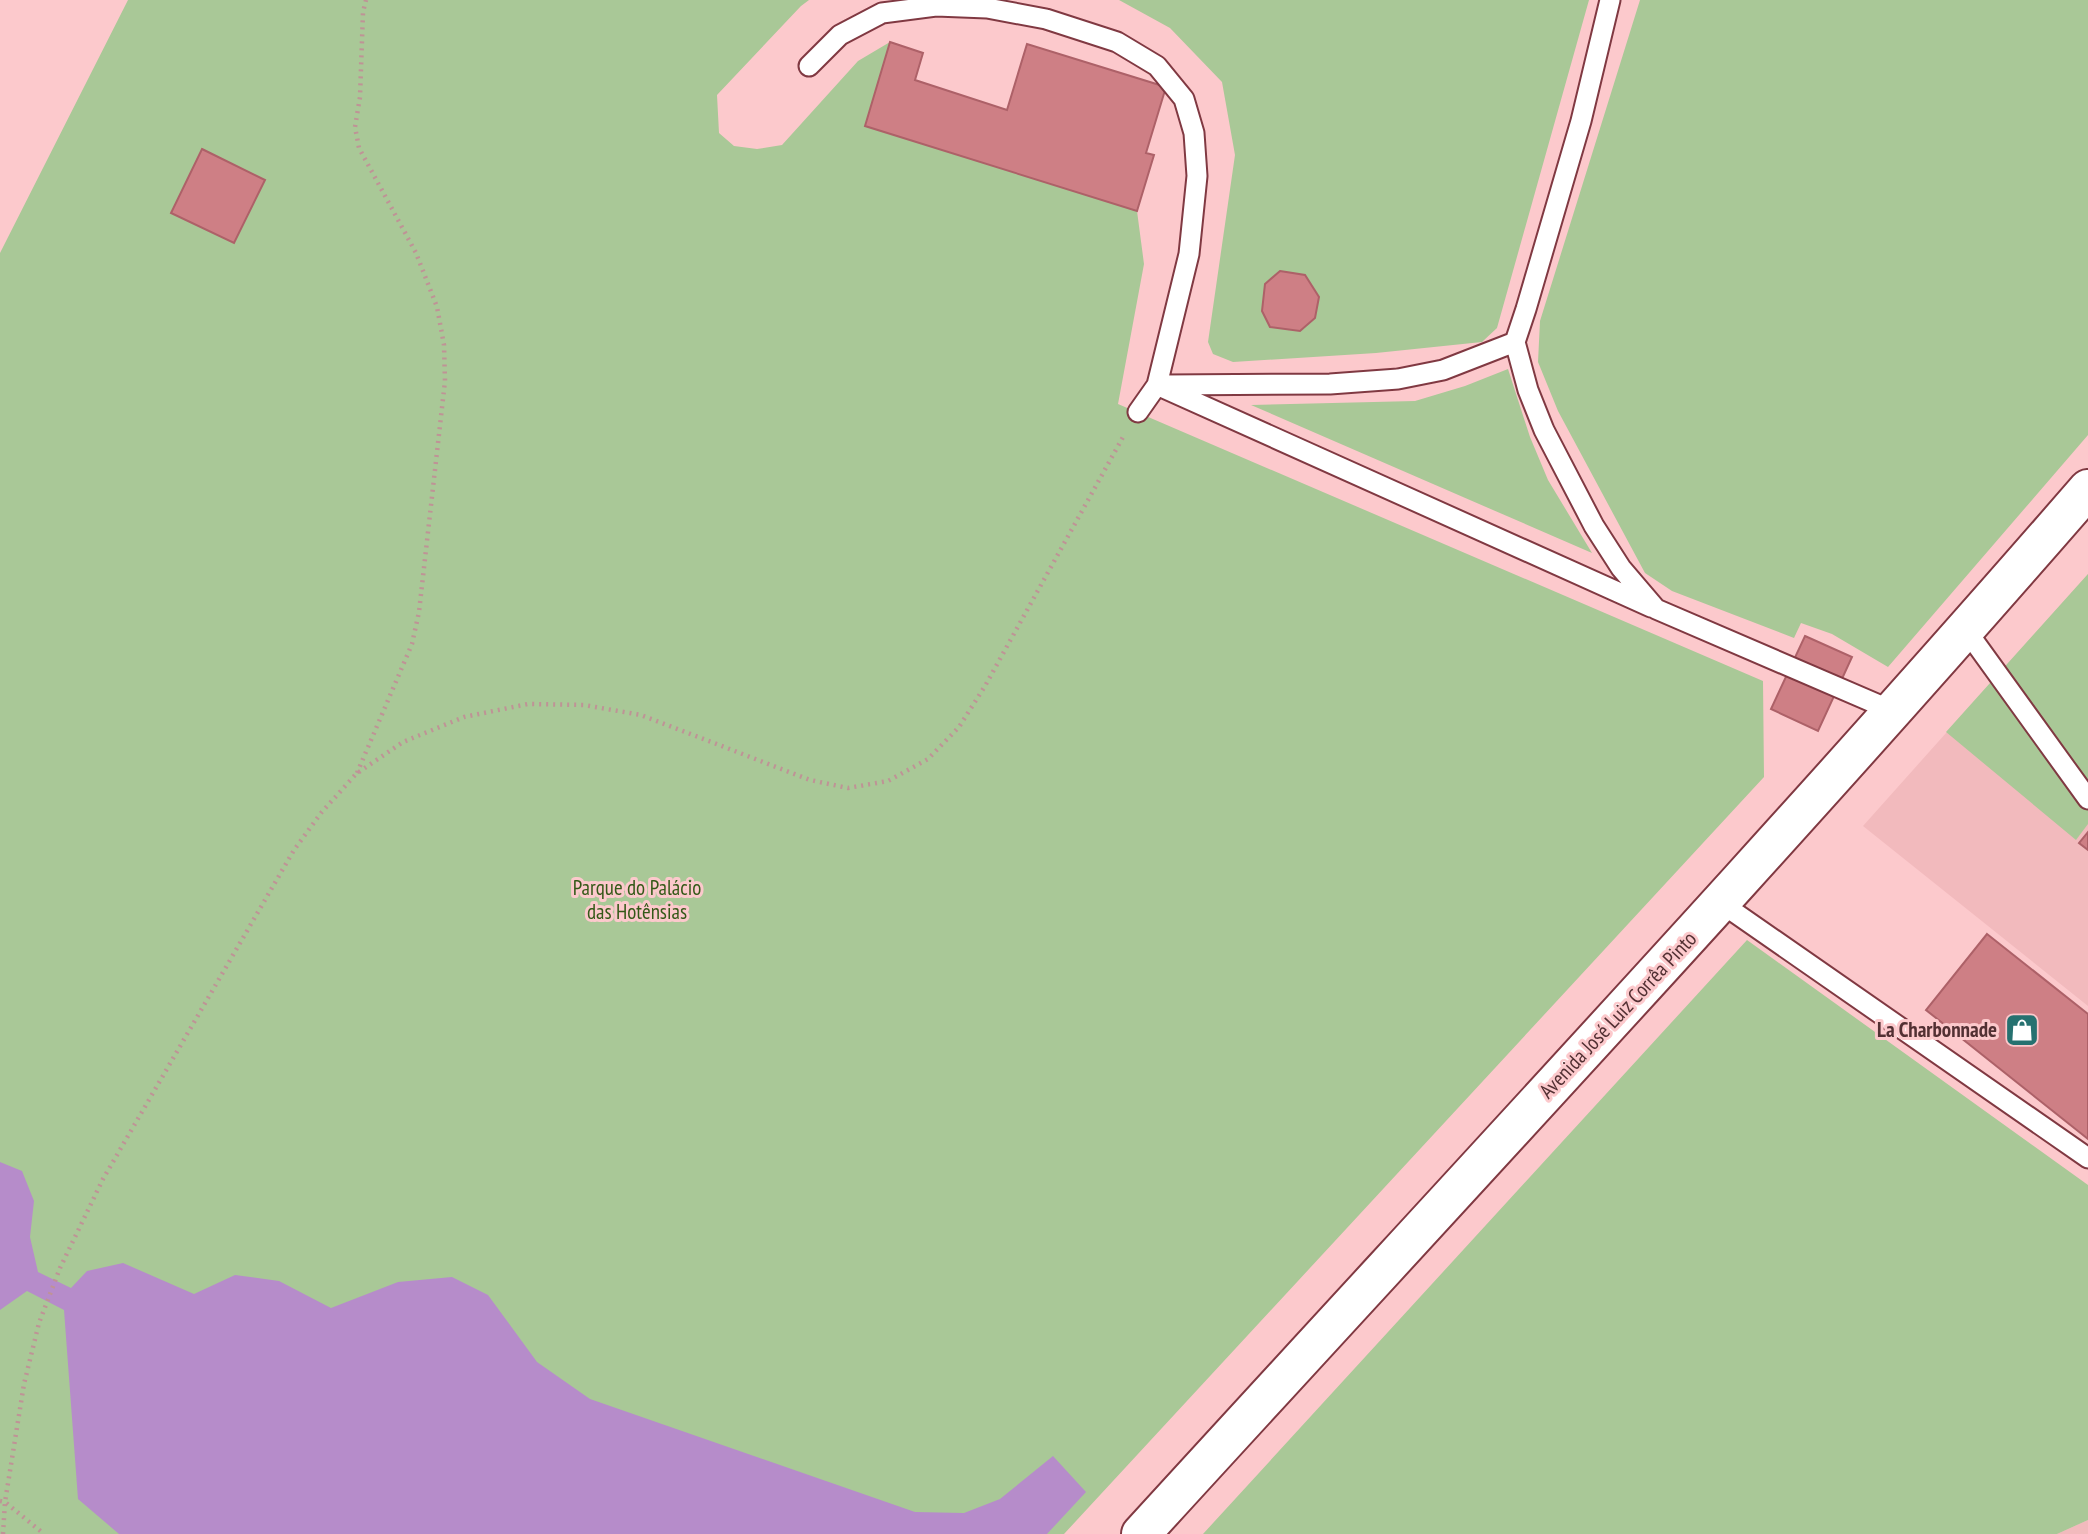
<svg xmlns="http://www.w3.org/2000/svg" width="2088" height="1534" font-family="'PT Sans Narrow',sans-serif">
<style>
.built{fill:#f2babd}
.green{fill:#a9c897}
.water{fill:#b68cca}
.building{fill:#ce7f85;stroke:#ad6168;stroke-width:2}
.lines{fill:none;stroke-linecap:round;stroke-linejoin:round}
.service-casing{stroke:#803942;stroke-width:23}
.tertiary-casing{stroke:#803942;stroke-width:42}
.path{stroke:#bf9396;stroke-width:4.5;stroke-dasharray:2 5;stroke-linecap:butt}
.service{stroke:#fff;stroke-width:19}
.tertiary{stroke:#fff;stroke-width:38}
.labels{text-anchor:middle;stroke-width:6;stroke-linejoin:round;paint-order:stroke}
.park-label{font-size:21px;fill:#345918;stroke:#fcc9cc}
.street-label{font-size:21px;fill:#523033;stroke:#fcc9cc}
.poi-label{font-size:21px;font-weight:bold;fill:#523033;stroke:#fcc9cc;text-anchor:end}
</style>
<rect width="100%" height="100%" fill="#fcc9cc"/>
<!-- built -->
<path class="built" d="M2088 574V1006L1863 826Z
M2088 1520V1534H2057Z"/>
<!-- green -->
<path class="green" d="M128 0H809L801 6 717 95 719 133 734 146 757 149 782 145 858 61 890 42 865 126 1137 211 1144 264 1118 404 1763 681 1764 777 1064 1534H0V253Z
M1119 0H1589L1497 328 1482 342 1376 353 1233 362 1213 354 1208 342 1235 155 1222 82 1170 28Z
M1640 0H2088V435L1888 667 1832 634 1801 623 1794 638 1672 591 1645 573 1558 411 1538 362 1540 321Z
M1508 369 1530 437 1548 480 1592 553 1251 405 1415 401 1465 386Z
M2088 574V824L2076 840 1946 732Z
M1747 940 2088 1185V1520L2057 1534H1203Z"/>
<!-- water -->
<path class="water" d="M0 1162 22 1171 34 1201 30 1237 38 1272 71 1288 87 1271 123 1263 194 1294 235 1275 279 1281 331 1308 398 1282 452 1277 488 1295 537 1362 590 1399 915 1512 964 1513 1000 1499 1053 1456 1086 1492 1047 1534H119L78 1499 64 1310 27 1291 0 1310Z"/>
<!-- building -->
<path class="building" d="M890 42 923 53 915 80 1007 110 1027 44 1166 87 1146 153 1154 155 1137 211 865 126Z
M202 149 265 180 234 243 171 213Z
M1280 271 1305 275 1319 297 1315 318 1300 331 1270 327 1262 311 1265 284Z
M1805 636 1852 657 1818 731 1771 709Z
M2088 832V850L2079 843Z
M1987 934 2088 1014V1139L1926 1010Z"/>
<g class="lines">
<!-- service casing -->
<g class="service-casing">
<path id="service" d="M1610 0 1581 121 1526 309 1515 342 1528 390 1544 430 1594 526 1621 568 1656 609 1893 711
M809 66 840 35 882 13 936 6 987 8 1046 19 1117 42 1157 66 1184 99 1194 133 1197 176 1189 254 1157 385 1138 412
M1157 385 1651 607
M1165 385 1330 384 1398 379 1443 370 1515 342
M1966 630 2088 799
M1721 903 2088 1158"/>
</g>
<!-- tertiary casing -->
<g class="tertiary-casing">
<path id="tertiary" d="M1141 1534C1458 1187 1780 844 2088 489"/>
</g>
<!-- path -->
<path class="path" d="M357 773 412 644 419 612 445 381 444 345 437 307 416 253 359 148 355 127 360 97 363 12 366 0
M0 1501 5 1502 44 1534
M3 1534 5 1502 24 1384 39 1323 60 1268 103 1179 294 850 321 813 356 774 403 742 464 717 528 704 584 705 641 715 810 780 848 788 888 781 928 759 959 727 985 686 1123 437"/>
<!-- service -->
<use href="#service" class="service"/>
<!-- tertiary -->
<use href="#tertiary" class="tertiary"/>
</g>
<!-- icons -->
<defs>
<g id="shop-square" transform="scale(1.75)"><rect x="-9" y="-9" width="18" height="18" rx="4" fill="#267170" stroke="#fcc9cc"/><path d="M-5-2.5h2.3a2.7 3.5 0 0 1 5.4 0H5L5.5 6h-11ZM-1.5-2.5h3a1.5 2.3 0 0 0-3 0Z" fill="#fff"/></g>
</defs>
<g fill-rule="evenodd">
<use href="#shop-square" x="2022" y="1030"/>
</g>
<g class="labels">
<!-- park labels -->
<g class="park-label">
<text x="637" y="895">Parque do Palácio<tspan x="637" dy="24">das Hotênsias</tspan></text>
</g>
<!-- street labels -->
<g class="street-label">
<text transform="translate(1618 1015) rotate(-47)" y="7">Avenida José Luiz Corrêa Pinto</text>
</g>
<!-- poi labels -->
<g class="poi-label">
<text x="1997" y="1037">La Charbonnade</text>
</g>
</g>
</svg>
